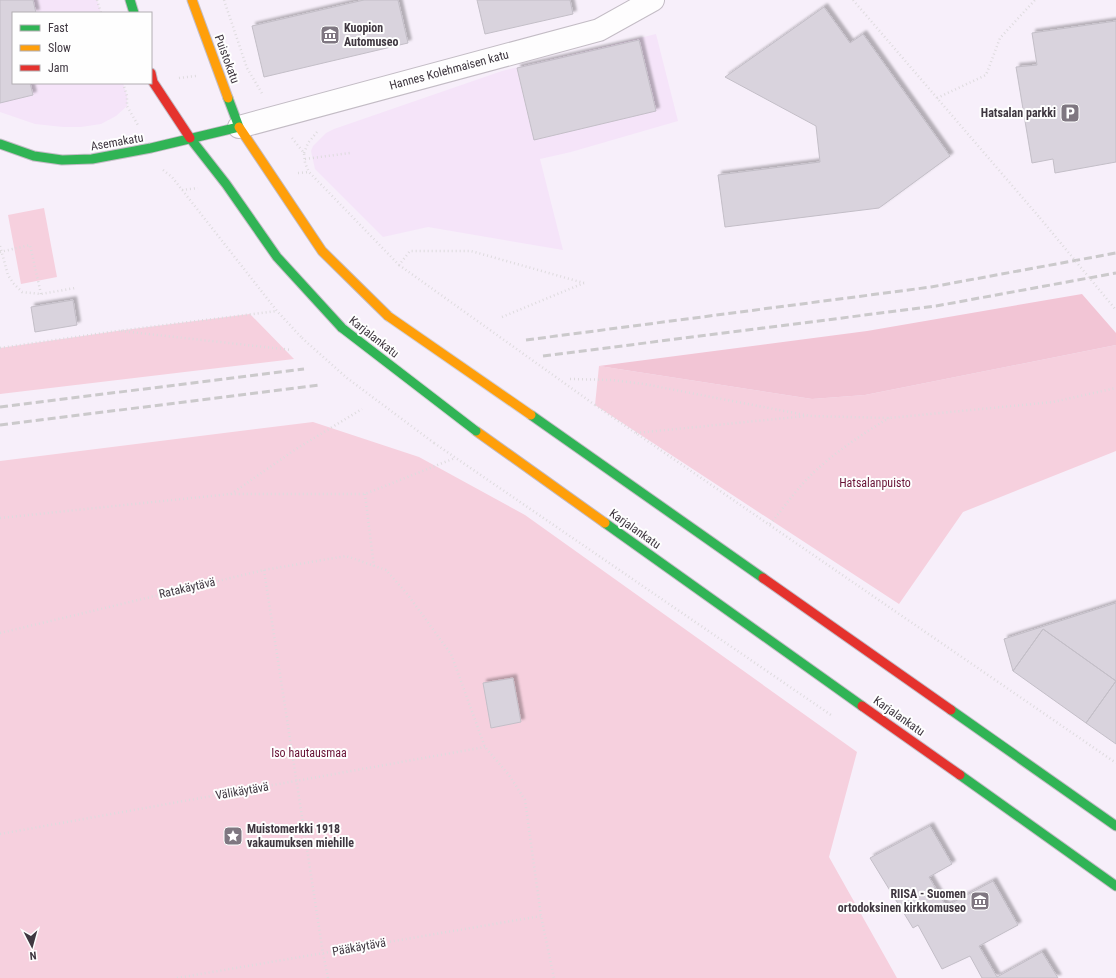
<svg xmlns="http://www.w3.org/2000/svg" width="1116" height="978" font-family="'Roboto Condensed',sans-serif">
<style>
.built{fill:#f5e4f9}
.green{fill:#f6d0de}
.forest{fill:#f2c5d5}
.building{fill:#d9d3dd;stroke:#c3bec7;filter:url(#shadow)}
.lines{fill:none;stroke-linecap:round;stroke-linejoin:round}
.street-casing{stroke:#c3bcc5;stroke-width:24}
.fast-casing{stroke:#c3bcc5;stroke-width:11}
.slow-casing{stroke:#c3bcc5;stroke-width:11}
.jam-casing{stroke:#c3bcc5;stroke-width:11}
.path{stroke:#dedbde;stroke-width:2.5;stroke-dasharray:1 3;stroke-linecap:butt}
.street{stroke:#fefdfe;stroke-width:22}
.fast{stroke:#30b455;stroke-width:9}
.slow{stroke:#ff9f0a;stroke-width:9}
.jam{stroke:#e5322d;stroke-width:9}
.rail{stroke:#cbc9cb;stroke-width:3;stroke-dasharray:8 4;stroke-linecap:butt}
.fast-bridge-casing{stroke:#d2ced3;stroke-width:11;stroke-linecap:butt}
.slow-bridge-casing{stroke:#d2ced3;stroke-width:11;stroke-linecap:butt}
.path-bridge{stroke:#dedbde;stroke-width:2.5;stroke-dasharray:1 3;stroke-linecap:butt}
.fast-bridge{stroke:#30b455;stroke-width:9}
.slow-bridge{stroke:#ff9f0a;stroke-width:9}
.labels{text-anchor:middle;stroke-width:4;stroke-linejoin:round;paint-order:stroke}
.poi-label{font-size:12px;font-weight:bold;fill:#3f3740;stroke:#fefefe;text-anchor:start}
.street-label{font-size:12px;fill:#3f3740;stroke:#fefefe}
.park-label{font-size:12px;fill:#681336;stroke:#fefefe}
</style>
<defs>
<filter id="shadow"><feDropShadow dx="3.5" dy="-3.5" stdDeviation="1" flood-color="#0004"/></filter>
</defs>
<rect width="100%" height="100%" fill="#f7effa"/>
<!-- built -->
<path class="built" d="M0 0H97L101 13H13V83H123L127 96V106L116 116 101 124 81 127H63L35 124 0 112Z
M656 34 678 121 571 152 540 159 563 250 428 227 383 237 315 169 311 151 313 146 326 133 334 129 502 71Z"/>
<!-- green -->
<path class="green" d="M44 208 57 277 21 284 8 215Z
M250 314 294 359 0 394V348L117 331Z
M1116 345V451L963 512 899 604 595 405 599 366 812 399 865 395Z
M313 422 419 457 525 515 857 752 829 857 897 978H0V461Z"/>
<!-- forest -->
<path class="forest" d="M1082 294 1116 333V345L865 395 812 399 599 366 867 331Z"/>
<!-- building -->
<path class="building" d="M0 0H33L36 13H13V83H30L33 95 0 103Z
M364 0H398L408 43 264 77 252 26Z
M477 0H570L573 14 485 34Z
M824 7 850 43 863 34 950 156 879 208 725 227 718 175 820 162 816 126 725 77Z
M1116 21V162L1055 173 1053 159 1032 163 1016 67 1037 65 1032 33Z
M639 40 656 111 534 140 517 68Z
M73 300 77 325 35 332 31 307Z
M1116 603V681L1043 629 1013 671 1004 639Z
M1043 629 1116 681 1086 723 1013 671Z
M513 678 521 722 491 728 483 683Z
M1116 681V744L1086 723Z
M930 826 952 864 929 877 946 906 993 881 1018 925 979 946 997 977 1042 952 1058 978H982L970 956 942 969 918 925 913 928 870 858Z"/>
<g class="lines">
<!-- street casing -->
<g class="street-casing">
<path id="street" d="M239 127 599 30 653 0"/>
</g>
<!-- fast casing -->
<g class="fast-casing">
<path id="fast" d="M130 0 134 13
M190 138 226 184 277 257 342 328
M0 144 34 156 62 160 92 159 151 148 239 127 228 98
M531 415 763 578
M605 523 862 706
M951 710 1116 826
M960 775 1116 886"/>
</g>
<!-- slow casing -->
<g class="slow-casing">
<path id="slow" d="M192 0 228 98
M239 127 322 251 388 316
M476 431 605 523"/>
</g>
<!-- jam casing -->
<g class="jam-casing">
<path id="jam" d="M151 73 153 82 190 138
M763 578 951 710
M862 706 960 775"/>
</g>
<!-- path -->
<path class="path" d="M97 0 101 13
M224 0 247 68 263 95
M853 0 1040 218
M179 78 196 76
M123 83 127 96V106L139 127
M937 98 986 75 1000 38 1035 0
M292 138 304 153 305 163 309 172 399 265 410 251H471L584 283
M304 153 308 143 317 132
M305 159 350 153
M163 170 172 177 277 311 302 338
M298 173 309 172
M182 190 198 188
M0 246 8 275 13 283 22 292 41 294 75 288
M0 252 30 245 41 294
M502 317 584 283
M121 331 292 350
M0 348 117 331 277 311
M570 379 611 380 644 384 810 416 889 418 1053 402 1116 388
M595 405 1116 763
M636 433 806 416
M434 443 831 715
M231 494 296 449 362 409
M365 494 374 567
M0 518 230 494H365L455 458
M770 524C783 509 795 491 809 477 831 455 862 434 889 418
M264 570 323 953 328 978
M0 633 264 570 346 556 386 570 408 595 451 654 485 747 509 775 525 800 541 916 554 978
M0 834 485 747
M177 978 541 916"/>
<!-- street -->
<use href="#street" class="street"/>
<!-- fast -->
<use href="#fast" class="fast"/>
<!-- slow -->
<use href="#slow" class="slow"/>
<!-- jam -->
<use href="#jam" class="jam"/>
<!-- rail -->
<path class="rail" d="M526 340 931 287 1116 253
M543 356 936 306 1116 273
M0 407 304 369
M0 425 320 385"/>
<!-- fast-bridge casing -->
<g class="fast-bridge-casing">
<path id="fast-bridge" d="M342 328 476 431"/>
</g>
<!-- slow-bridge casing -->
<g class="slow-bridge-casing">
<path id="slow-bridge" d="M388 316 531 415"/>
</g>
<!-- path-bridge -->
<path class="path-bridge" d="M1040 218 1116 310
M399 265 595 405
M302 338 347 378 434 443"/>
<!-- fast-bridge -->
<use href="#fast-bridge" class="fast-bridge"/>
<!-- slow-bridge -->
<use href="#slow-bridge" class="slow-bridge"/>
</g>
<!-- icons -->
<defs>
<g id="museum-square" transform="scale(1)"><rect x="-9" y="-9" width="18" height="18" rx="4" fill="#7f7781" stroke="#fefefe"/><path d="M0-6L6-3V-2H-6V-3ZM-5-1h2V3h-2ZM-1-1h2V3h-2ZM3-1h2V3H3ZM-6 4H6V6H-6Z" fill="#fff"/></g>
<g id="parking-square" transform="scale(1)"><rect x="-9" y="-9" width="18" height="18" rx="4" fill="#7f7781" stroke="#fefefe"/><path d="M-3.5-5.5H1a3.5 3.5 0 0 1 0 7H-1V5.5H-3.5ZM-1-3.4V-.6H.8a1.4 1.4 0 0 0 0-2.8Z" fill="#fff"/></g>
<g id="sight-square" transform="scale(1)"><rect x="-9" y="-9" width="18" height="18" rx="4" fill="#7f7781" stroke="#fefefe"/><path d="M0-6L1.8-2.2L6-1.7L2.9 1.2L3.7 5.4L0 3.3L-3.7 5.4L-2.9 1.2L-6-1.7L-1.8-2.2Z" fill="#fff"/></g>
</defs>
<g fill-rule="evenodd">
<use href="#museum-square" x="330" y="35"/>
<use href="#parking-square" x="1070" y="113"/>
<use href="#sight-square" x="233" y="836"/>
<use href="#museum-square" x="980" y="901"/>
</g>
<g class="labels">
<!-- poi labels -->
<g class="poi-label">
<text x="344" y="32">Kuopion<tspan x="344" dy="14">Automuseo</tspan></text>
<text x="1056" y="117" text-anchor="end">Hatsalan parkki</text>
<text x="247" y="833">Muistomerkki 1918<tspan x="247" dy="14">vakaumuksen miehille</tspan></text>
<text x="966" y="898" text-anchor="end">RIISA - Suomen<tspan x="966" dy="14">ortodoksinen kirkkomuseo</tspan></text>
</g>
<!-- street labels -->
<g class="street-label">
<text transform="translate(227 59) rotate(70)" y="4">Puistokatu</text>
<text transform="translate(449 70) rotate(-15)" y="4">Hannes Kolehmaisen katu</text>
<text transform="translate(117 142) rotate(-10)" y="4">Asemakatu</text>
<text transform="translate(374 337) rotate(38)" y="4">Karjalankatu</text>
<text transform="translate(635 529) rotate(35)" y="4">Karjalankatu</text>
<text transform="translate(187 588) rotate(-13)" y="4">Ratakäytävä</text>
<text transform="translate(899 716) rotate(35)" y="4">Karjalankatu</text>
<text transform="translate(242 791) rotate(-10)" y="4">Välikäytävä</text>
<text transform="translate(359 947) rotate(-10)" y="4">Pääkäytävä</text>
</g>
<!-- park labels -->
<g class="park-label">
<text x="875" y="487">Hatsalanpuisto</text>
<text x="309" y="757">Iso hautausmaa</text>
</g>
</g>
<!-- legend -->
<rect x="12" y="12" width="140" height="72" fill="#fefefe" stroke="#b2aeb2"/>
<rect x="20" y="25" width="20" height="6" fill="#30b455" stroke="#b2aeb2"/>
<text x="48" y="32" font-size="12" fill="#3f3740">Fast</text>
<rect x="20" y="45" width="20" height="6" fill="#ff9f0a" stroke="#b2aeb2"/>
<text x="48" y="52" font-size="12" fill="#3f3740">Slow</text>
<rect x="20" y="65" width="20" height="6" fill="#e5322d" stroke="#b2aeb2"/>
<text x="48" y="72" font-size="12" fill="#3f3740">Jam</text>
<!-- north arrow -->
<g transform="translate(32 946) rotate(174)" stroke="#fefefe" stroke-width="3" paint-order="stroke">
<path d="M0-3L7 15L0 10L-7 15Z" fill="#3f3740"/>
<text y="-6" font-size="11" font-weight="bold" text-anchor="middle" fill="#3f3740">N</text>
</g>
</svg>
